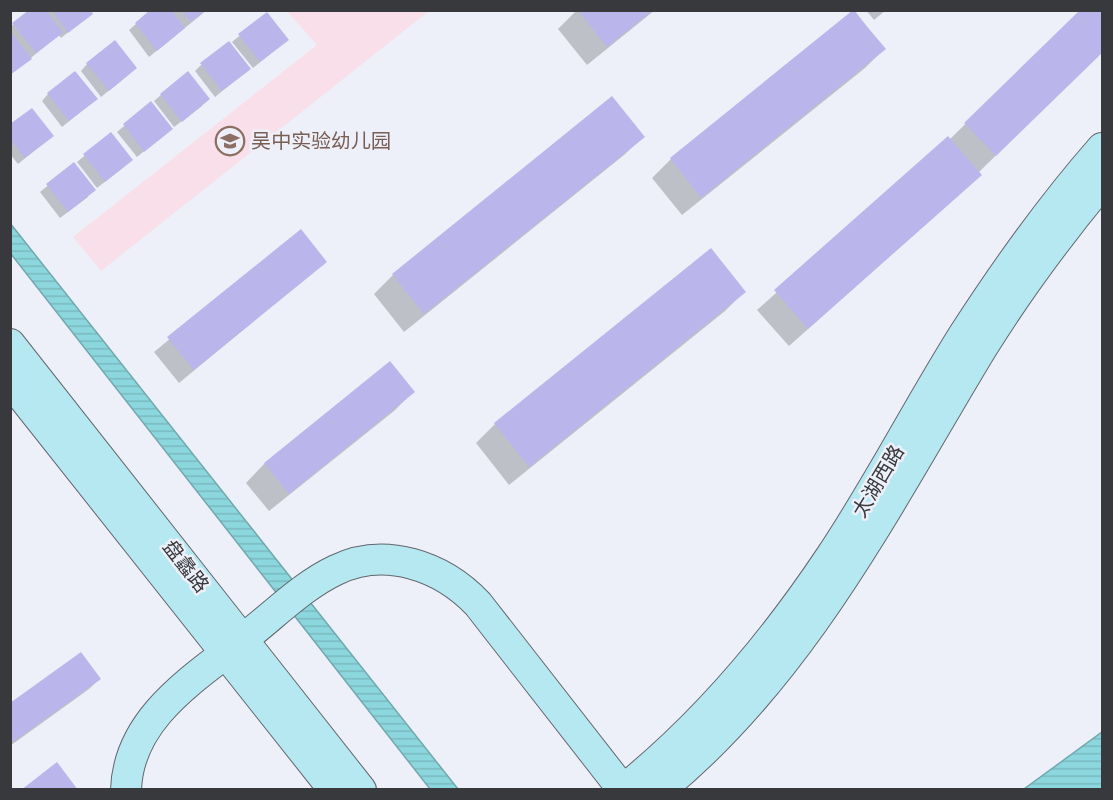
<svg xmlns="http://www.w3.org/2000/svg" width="1113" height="800" font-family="Ubuntu,'Noto Sans SC',sans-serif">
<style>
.education{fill:#f8dfe9}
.water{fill:url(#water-rules);stroke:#72a8ad;stroke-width:1.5}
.shadow{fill:#0003}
.building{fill:#bab5eb}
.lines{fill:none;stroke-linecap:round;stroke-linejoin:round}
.secondary-casing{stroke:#63666d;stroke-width:32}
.secondary{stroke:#b6e8f1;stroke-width:30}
.labels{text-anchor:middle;stroke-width:5;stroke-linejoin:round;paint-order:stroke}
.education-label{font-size:20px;fill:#785e54;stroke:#edf0f9;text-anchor:start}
.street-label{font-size:20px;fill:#38393c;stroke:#edf0f9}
</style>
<defs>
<pattern id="water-rules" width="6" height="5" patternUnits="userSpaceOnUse" patternTransform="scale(1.5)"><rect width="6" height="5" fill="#8bd7dd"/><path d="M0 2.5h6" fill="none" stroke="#79b9bf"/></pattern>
</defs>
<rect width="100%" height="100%" fill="#edf0f9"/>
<!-- education -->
<path class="education" d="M287 11H429L101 271 73 237 317 45Z"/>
<!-- water -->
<path class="water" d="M10 223 458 789H430L11 254Z
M1102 732V789H1024Z"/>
<!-- shadow -->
<path class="shadow" d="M31 10H89L91 14 61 38 59 35 10 75V27Z
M152 10H207L149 57 129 30Z
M577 10H655L587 65 558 29Z
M866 10H886L874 20Z
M1082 10H1102V51L978 173 961 193 789 346 757 310 949 140Z
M855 11 884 49 865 68 682 215 652 178 671 159Z
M266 14 280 46 253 68 232 42Z
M87 64 128 75 101 97 81 71Z
M201 65 249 69 215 97 195 71Z
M48 94 89 105 62 127 42 101Z
M161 95 202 106 174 127 154 101Z
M612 98 643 137 624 155 404 332 374 294 393 275Z
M151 103 171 129 137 157 117 132Z
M10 126 45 142 18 164 10 154Z
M111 134 125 166 97 188 77 162Z
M74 164 88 197 60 218 40 192Z
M301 231 325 262 179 383 154 352Z
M711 250 744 292 725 311 509 485 476 443 495 424Z
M390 363 413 392 394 411 269 511 246 483 264 464Z
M99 679 89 689 10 746V705Z"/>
<!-- building -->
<path class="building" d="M29 10H46L63 33 36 53 12 23Z
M52 10H91L93 14 68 33Z
M150 10H171L185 28 157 51 135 23Z
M182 10H206L191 22Z
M578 10H653L607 47Z
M853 10 886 49 701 198 670 158Z
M1080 10H1102V53L996 156 964 123Z
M267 12 289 40 260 62 238 34Z
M10 31 32 59 10 75Z
M115 40 137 68 109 91 86 63Z
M229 41 251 69 222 91 200 63Z
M75 71 98 99 69 121 47 93Z
M188 71 210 99 182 122 160 94Z
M612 96 645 137 424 314 392 274Z
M151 101 173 129 144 152 123 124Z
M32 108 54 136 25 158 10 139V124Z
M111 132 133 160 105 182 83 154Z
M948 136 982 175 808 329 774 290Z
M74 162 96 190 68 212 46 184Z
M301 229 327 262 194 370 167 337Z
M711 248 746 292 529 467 494 423Z
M390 361 415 392 289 494 264 463Z
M81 652 101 679 10 744V703Z
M57 762 78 790H21Z"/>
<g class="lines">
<!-- secondary casing -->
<g class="secondary-casing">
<path id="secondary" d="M10 344 361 790
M10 381 334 790
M243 639C273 616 302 586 336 570 385 546 442 566 478 604L623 790
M126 790C128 726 180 688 226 653
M623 790C705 724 773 643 831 556 879 484 918 407 964 334 1006 269 1051 206 1102 148
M660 790C804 673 888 503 982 348 1018 290 1059 235 1102 183"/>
</g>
<!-- secondary -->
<use href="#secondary" class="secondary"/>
</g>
<!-- icons -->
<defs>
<g id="school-ring" transform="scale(1.5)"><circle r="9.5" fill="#edf0f9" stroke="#8d6e63" stroke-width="1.5"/><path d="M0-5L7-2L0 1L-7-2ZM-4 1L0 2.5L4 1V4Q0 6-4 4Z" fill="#8d6e63"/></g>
</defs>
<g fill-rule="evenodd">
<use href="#school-ring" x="230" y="141"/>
</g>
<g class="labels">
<!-- education labels -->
<g class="education-label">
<text x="251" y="148">吴中实验幼儿园</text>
</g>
<!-- street labels -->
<g class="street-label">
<text transform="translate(878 481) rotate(-59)" y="7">太湖西路</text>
<text transform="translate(186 566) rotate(52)" y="7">盘蠡路</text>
</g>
</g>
<!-- border -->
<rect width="1113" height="800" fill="none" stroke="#38393c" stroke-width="24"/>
</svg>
